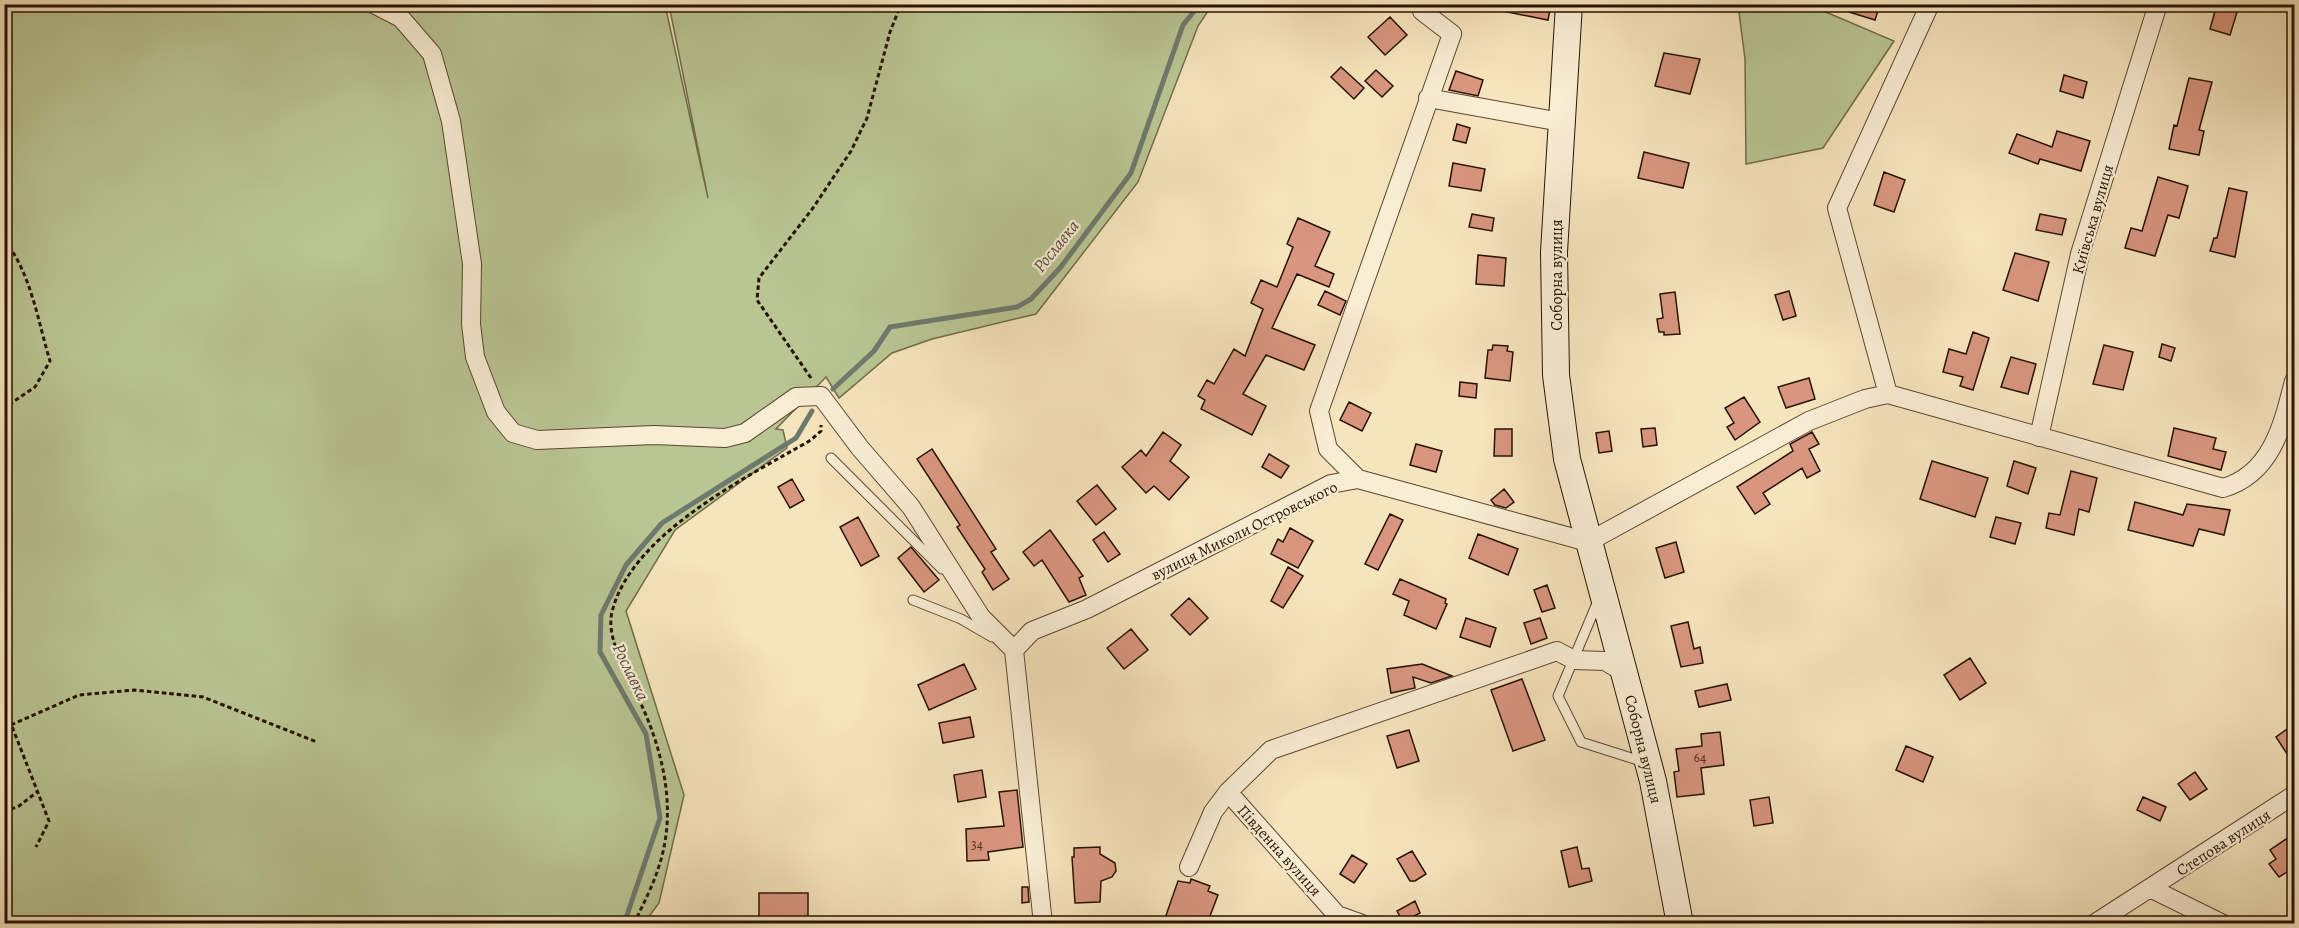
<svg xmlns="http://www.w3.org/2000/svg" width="2299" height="928" font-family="Alegreya,serif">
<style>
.green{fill:#b9c593;stroke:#706c4a;stroke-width:1.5}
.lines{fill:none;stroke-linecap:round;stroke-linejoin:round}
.stream{stroke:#6e796d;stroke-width:5}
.building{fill:#d8957f;stroke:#271202;stroke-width:1.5}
.lane-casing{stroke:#5b4631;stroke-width:11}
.street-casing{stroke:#5b4631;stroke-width:20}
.secondary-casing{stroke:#271202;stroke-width:28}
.path{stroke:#271202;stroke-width:3;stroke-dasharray:4.5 3;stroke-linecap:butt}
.lane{stroke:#f9edd4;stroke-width:9}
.street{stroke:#f9edd4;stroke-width:18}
.secondary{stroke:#f9edd4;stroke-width:26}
.labels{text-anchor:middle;stroke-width:4.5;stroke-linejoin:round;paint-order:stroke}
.number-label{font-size:14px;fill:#533321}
.street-label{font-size:16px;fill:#271202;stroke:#f9edd4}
.water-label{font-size:18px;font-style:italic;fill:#504e41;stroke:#f9edd4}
</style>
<rect width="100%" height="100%" fill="#f6e4bd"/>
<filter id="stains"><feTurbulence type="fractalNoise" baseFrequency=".00333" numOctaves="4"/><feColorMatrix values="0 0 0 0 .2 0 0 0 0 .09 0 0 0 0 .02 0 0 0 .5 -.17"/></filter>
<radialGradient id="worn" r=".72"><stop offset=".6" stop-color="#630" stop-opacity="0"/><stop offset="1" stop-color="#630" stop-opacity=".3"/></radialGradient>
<!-- green -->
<path class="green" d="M5 5H665L708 198 669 5H1212L1198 26 1138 182 1036 314 932 339 892 353 839 398 826 377 776 429 783 430 787 448 675 530 626 611 684 795 659 903 644 923 5 924Z
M1738 5H1822L1821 10 1894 41 1823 148 1746 164 1745 59Z"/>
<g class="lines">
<!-- stream -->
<path class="stream" d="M833 389 874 351 890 327 1017 307 1031 299 1060 268 1131 173 1183 25 1200 4
M620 924 626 918 660 818 646 734 600 652 601 615 626 565 662 523 796 438 812 411"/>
</g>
<!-- building -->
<path class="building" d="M1502 4H1551L1548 20 1502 11Z
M1837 4H1880L1875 20 1836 8Z
M2217 4 2238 9 2230 35 2210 29Z
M1390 17 1407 35 1385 55 1368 37Z
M1664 53 1700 59 1690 94 1655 86Z
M1341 67 1364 88 1354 99 1331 77Z
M1376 70 1393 86 1382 97 1365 81Z
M1456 71 1483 80 1478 96 1449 90Z
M2064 75 2087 82 2083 98 2060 91Z
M2189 78 2212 82 2199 130 2204 131 2199 155 2169 149 2174 125 2177 126Z
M1457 124 1470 128 1466 143 1453 140Z
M2057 131 2090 141 2081 171 2040 159 2038 164 2009 153 2017 134 2052 147Z
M1644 152 1689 163 1683 188 1638 178Z
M1453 163 1485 169 1481 191 1449 186Z
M1884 172 1905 180 1894 212 1874 205Z
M2158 177 2188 186 2179 218 2168 215 2155 256 2125 248 2131 228 2142 231Z
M2229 188 2247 192 2235 257 2210 251 2214 238H2217Z
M1472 214 1494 218 1492 231 1469 227Z
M2040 214 2066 219 2062 235 2036 230Z
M1298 218 1330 232 1315 266 1334 274 1329 287 1297 274 1272 328 1315 345 1304 370 1266 355 1243 394 1266 406 1252 435 1201 409 1205 400 1198 396 1207 380 1214 384 1234 349 1245 356 1263 309 1251 303 1261 280 1277 287 1293 247 1287 244Z
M2015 253 2049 262 2038 301 2003 290Z
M1478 255 1506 258 1504 286 1476 284Z
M1325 291 1346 301 1340 315 1318 305Z
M1789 291 1796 316 1783 320 1775 295Z
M1675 292 1680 334 1664 335V332H1659L1657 319 1663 318 1660 294Z
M1973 332 1989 338 1973 390 1960 386 1963 377 1943 372 1949 349 1966 354Z
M2162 344 2175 348 2171 361 2159 357Z
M1493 345 1508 346 1507 351 1513 352 1510 381 1485 378 1488 350H1492Z
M2104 345 2133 352 2123 390 2093 384Z
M2011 357 2036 364 2028 394 2001 387Z
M1809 378 1815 399 1786 408 1778 387Z
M1460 382 1477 384 1476 398 1459 396Z
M1744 397 1760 422 1735 440 1727 427 1734 423 1725 408Z
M1349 402 1371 413 1362 431 1340 420Z
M1655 428 1657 445 1643 447 1641 429Z
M2174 428 2216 438 2213 449 2226 452 2221 470 2168 456Z
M1495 429H1512V456H1494Z
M1609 431 1612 451 1599 453 1596 433Z
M1163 432 1181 445 1170 461 1189 477 1169 500 1154 486 1146 493 1122 467 1141 450 1146 456Z
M1812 432 1819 444 1809 449 1820 471 1807 478 1802 468 1763 493 1770 504 1755 514 1737 487 1793 451 1790 444Z
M1416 444 1442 451 1436 472 1410 465Z
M932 449 996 549 991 552 1009 579 993 590 982 572 985 569 957 527 960 525 917 459Z
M1269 454 1289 466 1281 478 1262 467Z
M1932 461 1988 478 1975 517 1920 499Z
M2014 461 2036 468 2028 494 2007 486Z
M2071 471 2097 478 2089 512 2079 509 2074 535 2046 528 2049 513 2060 515Z
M792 479 804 500 790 508 778 487Z
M1097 485 1116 509 1096 525 1077 501Z
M1504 489 1514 502 1506 508 1495 505 1491 500Z
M2135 502 2183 515 2187 504 2230 510 2224 535 2199 529 2193 546 2128 530Z
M1390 514 1403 520 1378 570 1365 564Z
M858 517 879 556 861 566 840 527Z
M1996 517 2021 523 2015 544 1990 537Z
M1290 528 1313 541 1298 568 1271 554 1278 539 1283 542Z
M1050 530 1083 576 1079 578 1086 595 1069 602 1042 560 1034 566 1023 552Z
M1104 532 1120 554 1108 562 1093 540Z
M1478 534 1518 549 1508 575 1469 558Z
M1676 542 1684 572 1665 578 1656 548Z
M911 547 939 580 924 592 898 558Z
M1288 567 1303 576 1283 608 1271 601Z
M1400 579 1446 599 1445 603 1447 604 1436 629 1404 615 1409 601 1393 594Z
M1547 585 1555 608 1542 612 1534 590Z
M1189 598 1208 618 1190 635 1171 615Z
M1466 618 1496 628 1490 647 1460 637Z
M1540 618 1547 638 1531 644 1524 623Z
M1688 622 1694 649 1700 647 1703 663 1681 667 1671 626Z
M1131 629 1148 650 1124 669 1107 648Z
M1970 658 1986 683 1960 700 1944 675Z
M964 664 976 689 929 710 918 685Z
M1422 664 1452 676 1431 683 1413 677 1415 688 1391 693 1387 669Z
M1522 679 1545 740 1513 751 1491 690Z
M1727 684 1731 700 1699 707 1695 691Z
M970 717 974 737 943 743 939 723Z
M2290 727 2295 734V766L2276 737Z
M1409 730 1419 761 1397 768 1387 736Z
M1720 732 1724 765 1701 768 1704 794 1677 797 1674 772 1679 771 1676 749 1702 746 1701 734Z
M1906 746 1933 757 1923 782 1896 770Z
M982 770 986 797 958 802 954 775Z
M2195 772 2207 789 2190 800 2178 784Z
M1017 790 1023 847 988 852 989 860 967 861 966 829 1004 826 999 792Z
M1769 797 1773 823 1754 826 1750 800Z
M2143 797 2166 807 2160 821 2137 810Z
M2295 833V867L2279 877 2269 864 2276 859 2270 850Z
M1100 847V854L1115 863 1116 871 1112 877 1101 881 1100 902 1075 903 1072 857H1074V848Z
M1577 847 1582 869 1589 868 1592 881 1569 887 1561 851Z
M1412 851 1426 874 1415 881H1410L1397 859Z
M1352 855 1367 864 1354 883 1340 874Z
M1191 879 1210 886 1208 891 1218 895 1207 924H1163L1178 881 1190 883Z
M1022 887H1028L1029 902 1022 903Z
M759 893H808V919H759Z
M1415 901 1420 913 1403 922 1397 911Z"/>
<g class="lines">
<!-- lane casing -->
<g class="lane-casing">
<path id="lane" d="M831 458 942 569
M913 600 961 619 992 637
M1598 601 1558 696 1581 742 1644 762"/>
</g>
<!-- street casing -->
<g class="street-casing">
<path id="street" d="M374 4 401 18 432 54 451 121 472 264 471 324 475 357 496 412 513 433 537 440 654 435 725 438 745 433 796 397 821 396 860 448 911 507 981 617 1014 650
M1428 98 1561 122
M1888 394 1837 208 1930 4
M2039 437 2080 254 2158 4
M1358 479 1588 542 1809 421 1865 399 1888 394 2223 488C2272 474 2283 424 2294 381
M1228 792 1337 915 1362 924
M1189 867 1213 812 1228 792 1271 750 1557 651 1574 660 1605 661 1625 673
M2152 889 2223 924
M1043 924 1014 650 1032 631 1087 609 1331 484 1358 479 1328 449 1319 411 1452 34 1422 11
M2094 924 2294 795"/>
</g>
<!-- secondary casing -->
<g class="secondary-casing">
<path id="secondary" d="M1569 4 1554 252 1556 375 1567 459 1653 781 1680 924"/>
</g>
<!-- path -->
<path class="path" d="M4 240C31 272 38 322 50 361L35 387 4 408
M811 378 757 300 759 278 813 208 851 151 867 118 890 32 901 4
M4 706 49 821 36 847
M11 725 79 695 134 690 203 697 317 742
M4 812 19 806 37 792
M634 924C642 906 652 888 658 869 677 815 665 757 642 706 631 680 605 640 612 612 631 534 747 477 811 440L821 431V425"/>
<!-- lane -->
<use href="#lane" class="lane"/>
<!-- street -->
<use href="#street" class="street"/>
<!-- secondary -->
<use href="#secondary" class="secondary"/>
</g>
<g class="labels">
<!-- number labels -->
<g class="number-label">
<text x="1700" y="762">64</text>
<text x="977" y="849">34</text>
</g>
<!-- street labels -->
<g class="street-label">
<text transform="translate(2092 219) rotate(-74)" y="6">Київська вулиця</text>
<text transform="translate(1556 275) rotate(-90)" y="6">Соборна вулиця</text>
<text transform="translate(1244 530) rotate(-26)" y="6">вулиця Миколи Островського</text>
<text transform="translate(1644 749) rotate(76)" y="6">Соборна вулиця</text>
<text transform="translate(2223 842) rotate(-33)" y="6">Степова вулиця</text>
<text transform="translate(1280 850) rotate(48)" y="6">Південна вулиця</text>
</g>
<!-- water labels -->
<g class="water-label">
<text transform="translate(1056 246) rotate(-51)" y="6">Рославка</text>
<text transform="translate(631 672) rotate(64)" y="6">Рославка</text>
</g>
</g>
<!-- margin -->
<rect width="2299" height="928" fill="none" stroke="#f6e4bd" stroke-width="24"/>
<rect x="6" y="6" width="2287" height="916" fill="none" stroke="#271202" stroke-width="3"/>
<rect x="12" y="12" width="2275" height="904" fill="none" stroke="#271202" stroke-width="1.5"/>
<rect width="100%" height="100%" filter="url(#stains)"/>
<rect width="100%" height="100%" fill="url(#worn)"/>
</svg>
